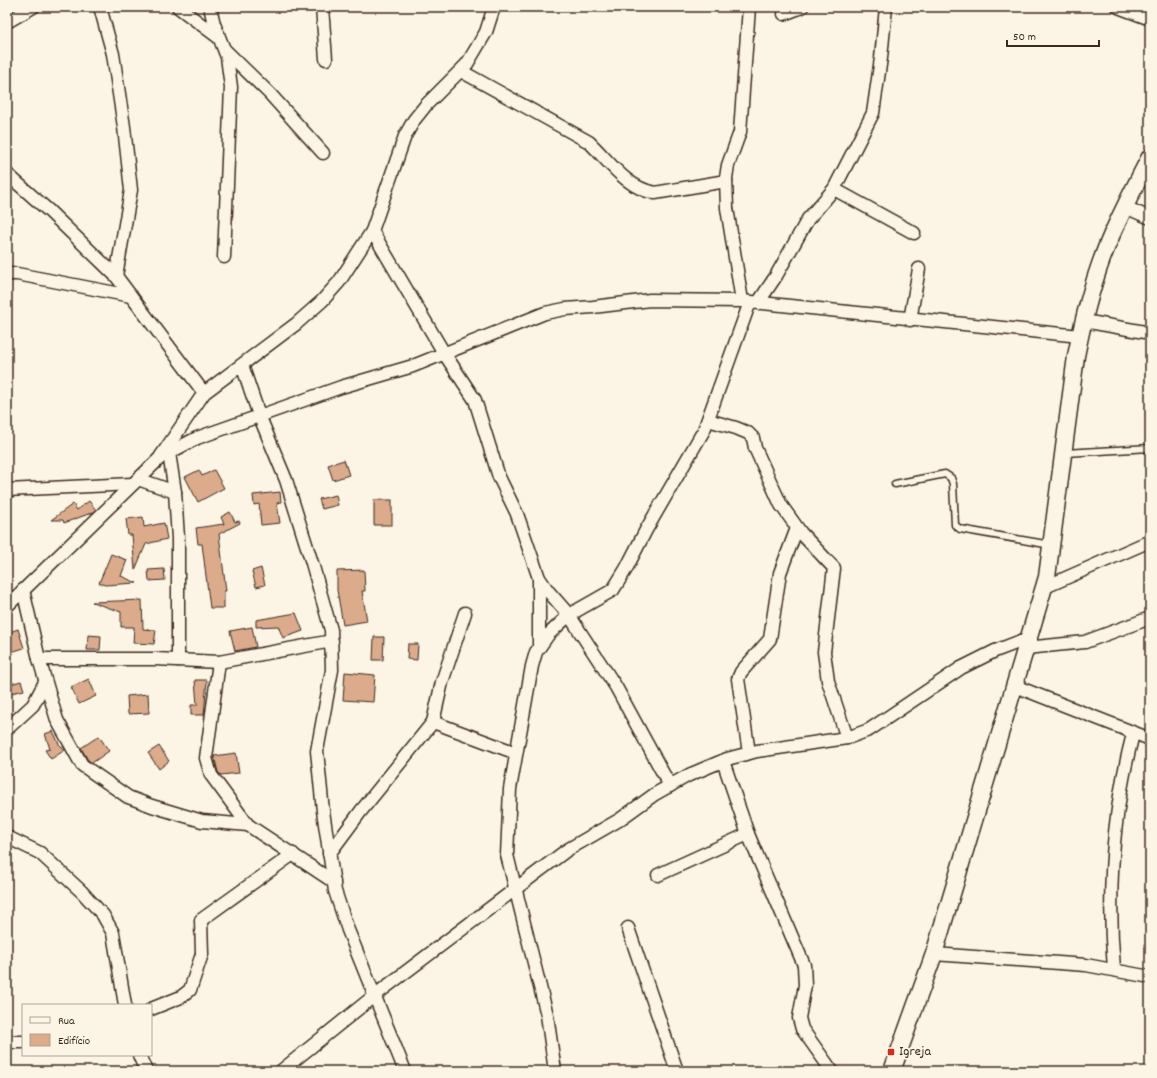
<svg xmlns="http://www.w3.org/2000/svg" width="1157" height="1078" viewBox="0 0 1157 1078" font-family="Dekko,sans-serif">
	<style>
		.building { fill: #dbab8c; stroke: #3b2a1e }
		.lines { fill: none; stroke-linecap: round; stroke-linejoin: round }
		.service-casing { stroke: #3b2a1e; stroke-width: 9 }
		.minor-casing { stroke: #3b2a1e; stroke-width: 15 }
		.tertiary-casing { stroke: #3b2a1e; stroke-width: 19 }
		.service { stroke: #fcf5e5; stroke-width: 6 }
		.minor { stroke: #fcf5e5; stroke-width: 12 }
		.tertiary { stroke: #fcf5e5; stroke-width: 16 }
		.poi-dot { fill: #c8321e; stroke: #fcf5e5; stroke-width: 1.5 }
		.labels { text-anchor: middle; dominant-baseline: central; stroke-width: 3.5; stroke-linejoin: round; paint-order: stroke }
		.poi-label { font-size: 14px; fill: #3b2a1e; stroke: #fcf5e5; text-anchor: start }
	</style>
	<rect width="100%" height="100%" fill="#fcf5e5"/>
	<filter id="ink" filterUnits="userSpaceOnUse"><feTurbulence type="fractalNoise" baseFrequency=".025" numOctaves="2"/><feDisplacementMap in="SourceGraphic" scale="8" xChannelSelector="R" yChannelSelector="G"/><feConvolveMatrix kernelMatrix="1 2 1 2 8 2 1 2 1" color-interpolation-filters="sRGB"/></filter>
	<g filter="url(#ink)">
		<!-- building -->
		<g class="building">
			<polygon points="344,460 349,475 333,480 328,465"/>
			<polygon points="199,470 202,476 214,470 224,488 198,502 185,477"/>
			<polygon points="280,492 281,502 277,503 280,523 261,525 259,504 254,505 253,495"/>
			<polygon points="336,495 338,505 322,509 319,499"/>
			<rect x="374" y="500" width="18" height="25"/>
			<polygon points="89,501 96,510 94,512 64,523 63,520 51,520 73,504 77,510"/>
			<polygon points="230,512 235,522 239,521 240,523 219,534 226,591 224,591 224,608 210,608 202,544 198,544 196,528 224,524 221,517"/>
			<polygon points="143,517 144,527 164,523 167,539 146,544 135,570 132,535 128,535 126,519"/>
			<polygon points="111,554 127,560 121,576 137,583 105,585 99,583"/>
			<polygon points="261,568 265,585 256,587 252,571"/>
			<polygon points="164,569 165,580 149,581 148,570"/>
			<polygon points="364,570 365,591 362,591 367,621 343,625 337,590 337,571"/>
			<polygon points="142,600 143,629 156,630 154,644 133,643 134,627 121,627 121,612 92,602"/>
			<polygon points="296,613 303,631 283,638 278,626 256,627 256,620"/>
			<polygon points="252,627 256,647 235,651 230,631"/>
			<polygon points="18,629 24,648 11,652 7,640 7,633"/>
			<polygon points="88,635 101,636 100,650 87,650"/>
			<polygon points="374,637 384,637 383,660 373,660"/>
			<polygon points="408,644 418,644 417,660 407,659"/>
			<polygon points="345,672 375,675 373,702 343,700"/>
			<polygon points="89,679 96,696 79,704 71,687"/>
			<polygon points="195,680 207,680 204,715 191,715 191,705 197,705"/>
			<polygon points="21,681 24,690 7,694 7,685"/>
			<polygon points="148,694 149,713 128,714 127,696"/>
			<polygon points="53,731 59,744 65,750 51,759 45,750 50,749 45,734"/>
			<polygon points="99,736 109,751 92,763 88,760 81,748"/>
			<polygon points="159,746 169,761 159,769 148,753"/>
			<polygon points="236,753 239,773 221,775 218,772 214,756"/>
		</g>
		<g class="lines">
			<defs>
				<g id="service">
					<polyline points="1065,453 1150,448"/>
					<polyline points="895,484 945,474 951,478 953,484 955,525 960,529 1051,545"/>
				</g>
				<g id="minor">
					<polyline points="100,7 113,54 124,127 131,190 116,276"/>
					<polyline points="178,7 218,37"/>
					<polyline points="210,7 214,24 227,57 231,87 224,257"/>
					<polyline points="322,7 326,59"/>
					<polyline points="1118,7 1150,19"/>
					<polyline points="784,14 802,7"/>
					<polyline points="7,22 33,7"/>
					<polyline points="225,50 270,94 323,153"/>
					<path d="M461,71L589,142C609,161 626,188 655,193L726,181"/>
					<polyline points="7,174 49,211 116,276 204,393"/>
					<polyline points="834,189 914,233"/>
					<polyline points="1125,207 1150,218"/>
					<polyline points="372,231 444,353 475,400 499,477 517,514 539,578 548,591 569,615 616,687 670,786"/>
					<polyline points="7,274 17,274 131,296"/>
					<polyline points="742,301 727,208 726,178 728,165 740,132 749,7"/>
					<polyline points="758,303 776,276 808,219 834,189 873,113 881,58 886,7"/>
					<polyline points="910,320 919,269"/>
					<polyline points="1084,321 1150,333"/>
					<polyline points="242,365 259,415 286,480 312,563 331,630 332,670 317,751 323,811 335,891 348,930 405,1071"/>
					<polyline points="708,420 736,428 748,433 753,438 755,448 781,505 801,533 834,568 824,652 828,681 847,738"/>
					<polyline points="169,453 175,492 178,538 178,660"/>
					<polyline points="161,456 204,393 296,324 322,301 339,282 372,231 405,136 414,120 426,105 467,64 486,32 494,7"/>
					<polyline points="138,479 175,492"/>
					<polyline points="7,490 132,484"/>
					<polyline points="1043,588 1150,541"/>
					<polyline points="23,590 39,659 57,720 82,765 128,797 152,806 202,821 248,825"/>
					<polyline points="7,606 161,457 197,438 341,387 413,366 545,313 565,309 593,307 650,300 742,301 1080,336"/>
					<polyline points="539,647 539,578"/>
					<polyline points="1026,648 1085,642 1150,618"/>
					<polyline points="39,659 155,659 219,662 332,641"/>
					<polyline points="219,662 206,758 211,775 248,825 334,882"/>
					<polyline points="1015,686 1150,739"/>
					<polyline points="433,722 516,753"/>
					<polyline points="7,729 33,705 45,682"/>
					<polyline points="749,753 738,679 741,672 770,639 780,573 797,528"/>
					<polyline points="723,761 748,834 804,965 805,985 799,1018 802,1029 832,1071"/>
					<polyline points="7,837 40,853 82,892 103,915 113,933 125,1005"/>
					<polyline points="329,854 361,811 433,722 442,682 465,613"/>
					<polyline points="658,875 748,834"/>
					<polyline points="628,928 677,1071"/>
					<polyline points="934,954 1086,965 1150,977"/>
					<path d="M1114,969C1107,890 1113,811 1133,734"/>
					<polyline points="151,1009 181,997 190,990 202,954 201,920 293,854"/>
					<polyline points="7,1042 23,1042"/>
					<polyline points="139,1055 146,1071"/>
					<polyline points="281,1071 374,996 539,871 567,850 619,820 655,794 689,775 727,759 757,751 847,738 869,730 961,668 995,651 1029,638"/>
					<polyline points="555,1071 547,1015 507,855 510,789 532,666 536,652 548,635 569,615 613,590 626,569 646,530 704,430 750,302"/>
				</g>
				<path id="tertiary" d="M892,1071L934,954L1047,577L1076,356C1084,315 1095,272 1112,234C1124,208 1137,182 1150,157"/>
			</defs>
			<!-- service casing -->
			<use href="#service" class="service-casing"/>
			<!-- minor casing -->
			<use href="#minor" class="minor-casing"/>
			<!-- tertiary casing -->
			<use href="#tertiary" class="tertiary-casing"/>
			<!-- service -->
			<use href="#service" class="service"/>
			<!-- minor -->
			<use href="#minor" class="minor"/>
			<!-- tertiary -->
			<use href="#tertiary" class="tertiary"/>
		</g>
	</g>
	<!-- markers -->
	<rect class="poi-dot" x="887" y="1048" width="8" height="8" rx="2"/>
	<g class="labels">
		<!-- poi labels -->
		<g class="poi-label">
			<text x="899" y="1052">Igreja</text>
		</g>
	</g>
	<!-- margin -->
	<rect width="1157" height="1078" fill="none" stroke="#fcf5e5" stroke-width="24"/>
	<rect x="12" y="12" width="1133" height="1054" fill="none" stroke="#3b2a1e" stroke-width="1.5" filter="url(#ink)"/>
	<!-- legend -->
	<rect x="22" y="1004" width="130" height="52" fill="#fcf5e5" stroke="#afa495"/>
	<rect x="30" y="1017" width="20" height="6" fill="#fcf5e5" stroke="#afa495"/>
	<text x="58" y="1024" font-size="12" fill="#3b2a1e">Rua</text>
	<rect x="30" y="1034" width="20" height="12" fill="#dbab8c" stroke="#afa495"/>
	<text x="58" y="1044" font-size="12" fill="#3b2a1e">Edifício</text>
	<!-- scale -->
	<path d="M1007 40v6h92v-6" fill="none" stroke="#3b2a1e" stroke-width="2"/>
	<text x="1013" y="40" font-size="12" fill="#3b2a1e" stroke="#fcf5e5" stroke-width="3" paint-order="stroke">50 m</text>
</svg>
